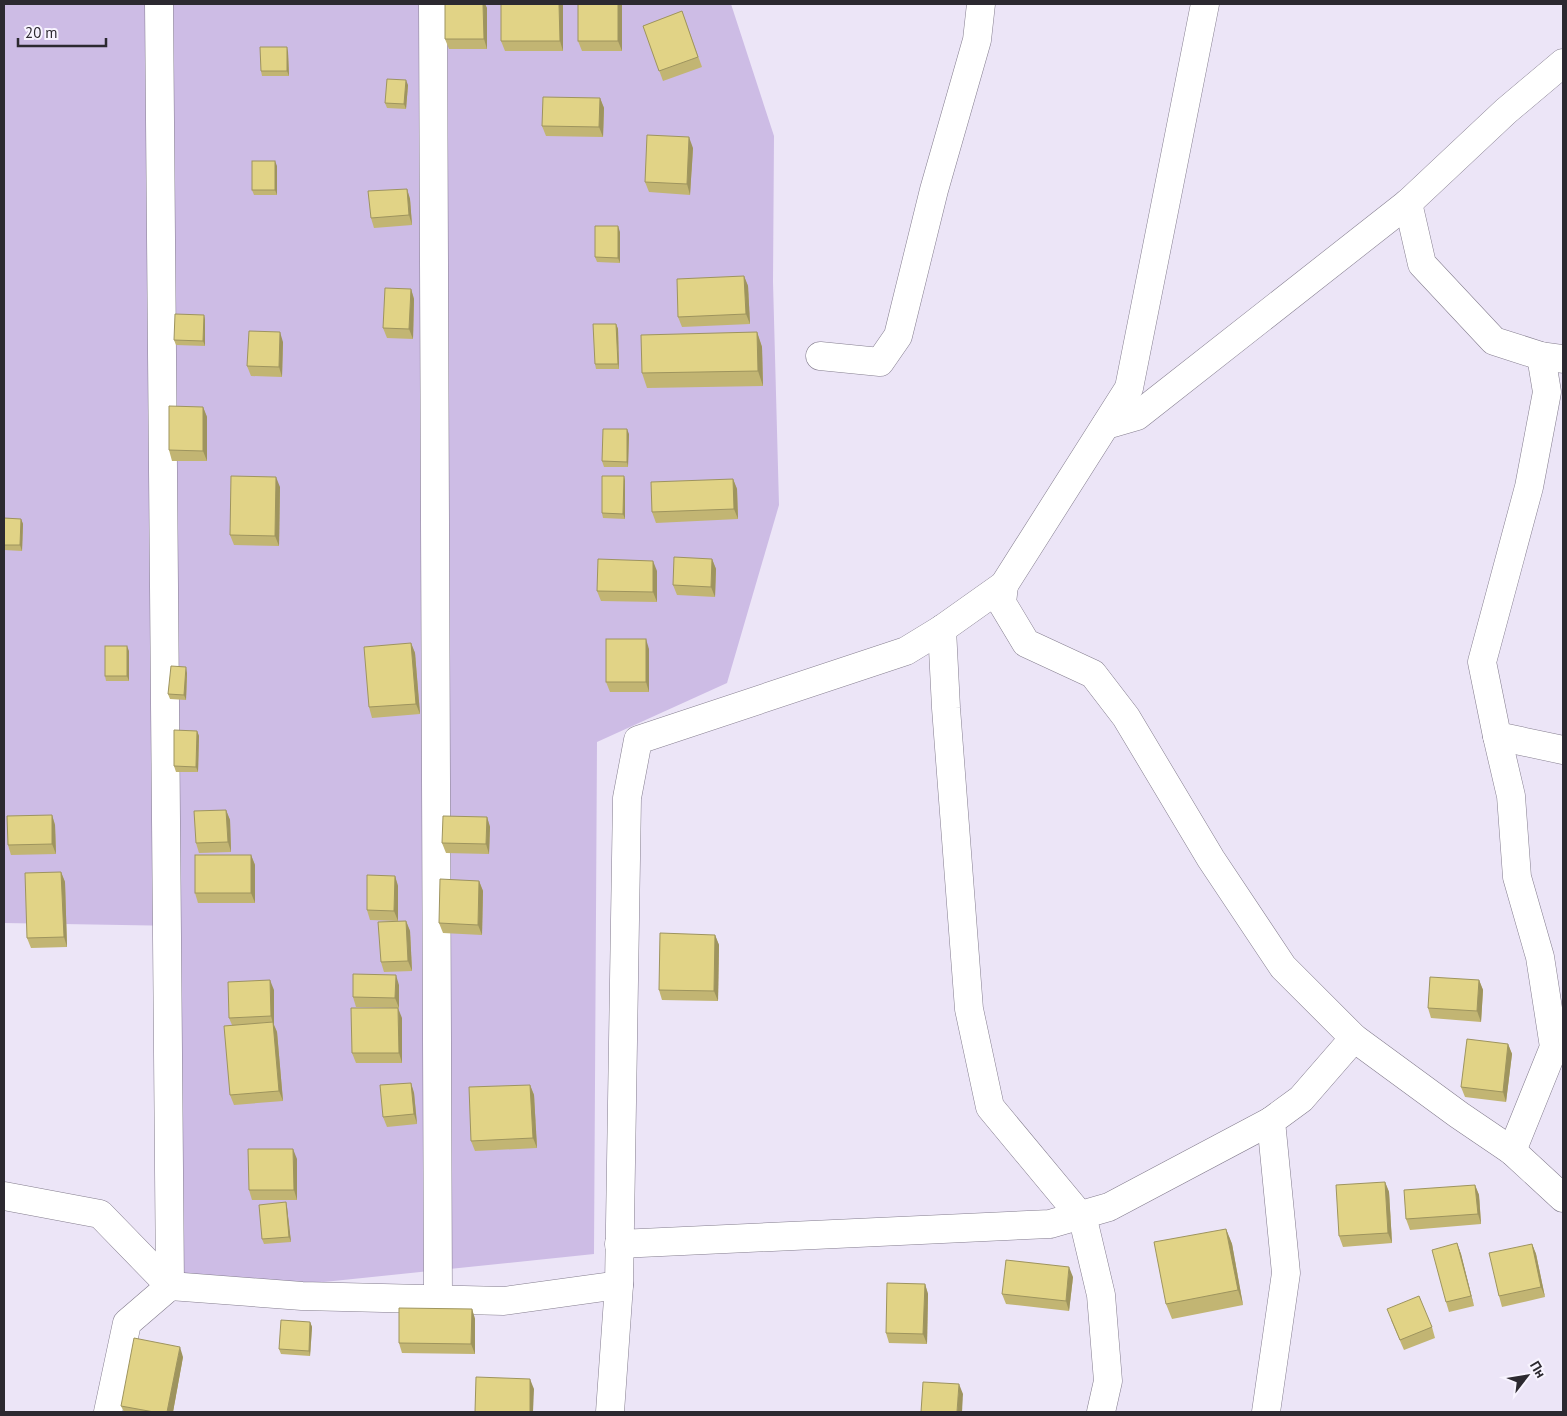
<svg xmlns="http://www.w3.org/2000/svg" width="1567" height="1416" viewBox="0 0 1567 1416" font-family="'PT Sans',sans-serif">
	<style>
		.green { fill: #cdbce5 }
		.lines { fill: none; stroke-linecap: round; stroke-linejoin: round }
		.street-casing { stroke: #847d8e; stroke-width: 29 }
		.street { stroke: #fff; stroke-width: 28 }
		.wall { fill: #c2b573 }
		.shaded-wall { fill: #9e945e }
		.building { fill: #e1d386; stroke: #9e945e }
	</style>
	<rect width="100%" height="100%" fill="#ece5f7"/>
	<!-- green -->
	<polygon class="green" points="4,4 731,4 774,136 773,282 779,505 727,683 597,742 594,1254 169,1298 181,926 4,923"/>
	<g class="lines">
		<defs>
			<g id="street">
				<polyline points="433,4 438,1300"/>
				<polyline points="1408,203 1422,264 1494,341 1541,356 1563,359"/>
				<polyline points="820,356 880,362 898,336 934,190 977,40 981,4"/>
				<polyline points="1541,356 1547,392 1529,487 1482,662 1497,736 1563,750"/>
				<polyline points="1106,425 1137,416 1408,203 1506,111 1563,63"/>
				<polyline points="1004,585 1002,603 1026,643 1093,674 1126,717 1211,859 1283,967 1354,1038 1459,1115 1512,1151 1563,1198"/>
				<polyline points="942,629 946,708 969,1009 990,1107 1083,1219 1101,1295 1108,1381 1101,1412"/>
				<polyline points="1497,736 1511,796 1517,877 1540,957 1554,1047 1512,1151"/>
				<polyline points="4,1196 100,1214 170,1286 302,1296 504,1301 619,1285 627,798 638,740 906,651 942,629 1004,585 1129,388 1205,4"/>
				<polyline points="619,1244 1050,1224 1109,1207 1271,1121"/>
				<polyline points="108,1412 127,1323 170,1286 159,4"/>
				<polyline points="610,1412 619,1285"/>
				<polyline points="1266,1412 1286,1273 1271,1121 1301,1099 1354,1038"/>
			</g>
		</defs>
		<!-- street casing -->
		<use href="#street" class="street-casing"/>
		<!-- street -->
		<use href="#street" class="street"/>
	</g>
	<!-- wall -->
	<g class="wall">
		<polygon points="445,4 485,4 487,8 487,49 449,49 445,39"/>
		<polygon points="501,4 563,4 563,51 505,51 501,41"/>
		<polygon points="578,4 622,4 622,51 582,51 578,41"/>
		<polygon points="682,11 702,67 663,81 643,26"/>
		<polygon points="288,52 289,76 262,76 261,71"/>
		<polygon points="408,85 406,109 387,108 385,103"/>
		<polygon points="600,98 604,108 603,137 546,136 542,126"/>
		<polygon points="693,148 690,195 649,192 645,182"/>
		<polygon points="277,166 277,195 254,195 252,190"/>
		<polygon points="407,189 410,199 412,225 374,228 371,218"/>
		<polygon points="620,232 620,263 597,262 595,257"/>
		<polygon points="744,276 748,286 750,324 682,327 678,317"/>
		<polygon points="411,289 414,299 413,339 387,338 383,328"/>
		<polygon points="204,315 205,320 205,346 176,345 174,340"/>
		<polygon points="616,324 618,329 619,369 596,369 595,364"/>
		<polygon points="757,332 762,347 763,386 647,388 642,373"/>
		<polygon points="283,342 282,377 251,376 247,366"/>
		<polygon points="203,407 207,417 207,461 172,461 169,450"/>
		<polygon points="629,434 628,467 604,467 602,461"/>
		<polygon points="624,476 625,481 625,519 603,518 602,513"/>
		<polygon points="733,479 737,489 738,519 656,523 652,512"/>
		<polygon points="280,487 279,546 234,545 230,535"/>
		<polygon points="4,518 21,519 23,524 22,551 4,550"/>
		<polygon points="712,559 716,569 715,597 677,595 673,585"/>
		<polygon points="657,571 657,602 601,601 597,591"/>
		<polygon points="411,643 415,653 420,714 372,718 369,707"/>
		<polygon points="649,649 649,692 610,692 606,682"/>
		<polygon points="129,651 129,681 106,681 105,676"/>
		<polygon points="187,673 186,700 170,699 168,694"/>
		<polygon points="197,731 199,736 198,772 176,772 174,766"/>
		<polygon points="226,810 230,820 231,852 199,853 196,843"/>
		<polygon points="52,815 55,825 56,854 11,855 8,845"/>
		<polygon points="487,817 490,827 489,854 446,853 442,843"/>
		<polygon points="251,855 255,865 255,903 198,903 195,893"/>
		<polygon points="61,872 65,882 67,947 31,948 27,938"/>
		<polygon points="395,876 398,886 398,921 370,920 367,910"/>
		<polygon points="479,881 483,891 482,935 443,933 439,923"/>
		<polygon points="406,921 410,931 412,971 384,972 381,962"/>
		<polygon points="715,935 719,945 718,1001 662,1000 659,990"/>
		<polygon points="1479,980 1483,990 1481,1022 1431,1018 1428,1008"/>
		<polygon points="399,985 399,1008 356,1007 353,997"/>
		<polygon points="274,990 274,1025 277,1032 283,1101 234,1105 230,1095 232,1025 229,1018"/>
		<polygon points="402,1018 402,1063 356,1063 352,1053"/>
		<polygon points="1508,1044 1512,1054 1506,1102 1465,1097 1461,1087"/>
		<polygon points="411,1083 414,1093 417,1124 387,1127 383,1117"/>
		<polygon points="530,1085 534,1095 537,1148 475,1151 471,1141"/>
		<polygon points="297,1159 297,1200 252,1200 249,1190"/>
		<polygon points="1385,1182 1389,1192 1392,1243 1343,1247 1339,1236"/>
		<polygon points="1475,1185 1479,1195 1481,1224 1410,1230 1406,1219"/>
		<polygon points="286,1202 287,1207 291,1242 264,1244 262,1239"/>
		<polygon points="1226,1229 1232,1244 1243,1305 1172,1319 1166,1304"/>
		<polygon points="1457,1243 1461,1254 1474,1306 1449,1312 1446,1302"/>
		<polygon points="1532,1244 1536,1254 1545,1297 1502,1307 1499,1296"/>
		<polygon points="1073,1277 1069,1311 1006,1304 1002,1294"/>
		<polygon points="925,1284 928,1294 927,1344 889,1343 886,1333"/>
		<polygon points="472,1309 475,1319 475,1354 402,1353 399,1343"/>
		<polygon points="1391,1320 1432,1327 1435,1338 1404,1350"/>
		<polygon points="310,1322 312,1327 310,1356 281,1354 279,1349"/>
		<polygon points="183,1357 173,1412 124,1412 121,1406"/>
	</g>
	<!-- shaded-wall -->
	<g class="shaded-wall">
		<polygon points="483,4 485,4 487,8 487,49 484,39"/>
		<polygon points="559,4 563,4 563,51 560,41"/>
		<polygon points="618,4 622,4 622,51 618,41"/>
		<polygon points="287,47 288,52 289,76 287,71"/>
		<polygon points="406,80 408,85 406,109 404,104"/>
		<polygon points="600,98 604,108 603,137 599,127"/>
		<polygon points="689,137 693,148 690,195 687,184"/>
		<polygon points="275,161 277,166 277,195 275,190"/>
		<polygon points="407,189 410,199 412,225 409,215"/>
		<polygon points="618,226 620,232 620,263 618,258"/>
		<polygon points="744,276 748,286 750,324 746,314"/>
		<polygon points="411,289 414,299 413,339 409,329"/>
		<polygon points="204,315 205,320 205,346 203,341"/>
		<polygon points="616,324 618,329 619,369 618,364"/>
		<polygon points="280,332 283,342 282,377 279,367"/>
		<polygon points="757,332 762,347 763,386 758,371"/>
		<polygon points="203,407 207,417 207,461 203,451"/>
		<polygon points="627,429 629,434 628,467 627,462"/>
		<polygon points="624,476 625,481 625,519 623,514"/>
		<polygon points="276,477 280,487 279,546 275,536"/>
		<polygon points="733,479 737,489 738,519 734,509"/>
		<polygon points="21,519 23,524 22,551 20,545"/>
		<polygon points="712,559 716,569 715,597 711,587"/>
		<polygon points="653,561 657,571 657,602 653,592"/>
		<polygon points="646,639 649,649 649,692 646,682"/>
		<polygon points="411,643 415,653 420,714 416,704"/>
		<polygon points="127,646 129,651 129,681 127,676"/>
		<polygon points="186,667 187,673 186,700 184,695"/>
		<polygon points="197,731 199,736 198,772 196,767"/>
		<polygon points="226,810 230,820 231,852 228,842"/>
		<polygon points="52,815 55,825 56,854 52,844"/>
		<polygon points="487,817 490,827 489,854 486,844"/>
		<polygon points="251,855 255,865 255,903 251,893"/>
		<polygon points="61,872 65,882 67,947 64,937"/>
		<polygon points="395,876 398,886 398,921 394,911"/>
		<polygon points="479,881 483,891 482,935 478,925"/>
		<polygon points="406,921 410,931 412,971 408,961"/>
		<polygon points="715,935 719,945 718,1001 714,991"/>
		<polygon points="396,975 399,985 399,1008 395,998"/>
		<polygon points="270,980 274,990 274,1025 277,1032 283,1101 279,1091 273,1024 271,1016"/>
		<polygon points="1479,980 1483,990 1481,1022 1477,1011"/>
		<polygon points="398,1008 402,1018 402,1063 399,1053"/>
		<polygon points="1508,1044 1512,1054 1506,1102 1503,1092"/>
		<polygon points="411,1083 414,1093 417,1124 414,1114"/>
		<polygon points="530,1085 534,1095 537,1148 533,1138"/>
		<polygon points="293,1149 297,1159 297,1200 294,1190"/>
		<polygon points="1385,1182 1389,1192 1392,1243 1388,1233"/>
		<polygon points="1475,1185 1479,1195 1481,1224 1478,1214"/>
		<polygon points="286,1202 287,1207 291,1242 289,1237"/>
		<polygon points="1226,1229 1232,1244 1243,1305 1238,1290"/>
		<polygon points="1457,1243 1461,1254 1474,1306 1471,1296"/>
		<polygon points="1532,1244 1536,1254 1545,1297 1541,1287"/>
		<polygon points="1069,1267 1073,1277 1069,1311 1066,1301"/>
		<polygon points="925,1284 928,1294 927,1344 923,1334"/>
		<polygon points="472,1309 475,1319 475,1354 471,1344"/>
		<polygon points="310,1322 312,1327 310,1356 309,1351"/>
		<polygon points="180,1347 183,1357 173,1412 167,1412"/>
		<polygon points="530,1379 534,1389 533,1412 530,1412"/>
		<polygon points="959,1384 963,1394 962,1412 957,1412"/>
	</g>
	<!-- building -->
	<g class="building">
		<polygon points="445,4 483,4 484,39 445,39"/>
		<polygon points="501,4 559,4 560,41 501,41"/>
		<rect x="578" y="4" width="40" height="37"/>
		<polygon points="682,11 698,57 659,71 643,26"/>
		<polygon points="260,47 287,47 287,71 261,71"/>
		<polygon points="387,79 406,80 404,104 385,103"/>
		<polygon points="543,97 600,98 599,127 542,126"/>
		<polygon points="647,135 689,137 687,184 645,182"/>
		<rect x="252" y="161" width="23" height="29"/>
		<polygon points="407,189 409,215 371,218 368,191"/>
		<polygon points="595,226 618,226 618,258 595,257"/>
		<polygon points="744,276 746,314 678,317 677,279"/>
		<polygon points="385,288 411,289 409,329 383,328"/>
		<polygon points="175,314 204,315 203,341 174,340"/>
		<polygon points="593,324 616,324 618,364 595,364"/>
		<polygon points="249,331 280,332 279,367 247,366"/>
		<polygon points="757,332 758,371 642,373 641,335"/>
		<polygon points="169,406 203,407 203,451 169,450"/>
		<polygon points="603,429 627,429 627,462 602,461"/>
		<polygon points="231,476 276,477 275,536 230,535"/>
		<polygon points="602,476 624,476 623,514 602,513"/>
		<polygon points="733,479 734,509 652,512 651,482"/>
		<polygon points="4,518 21,519 20,545 4,545"/>
		<polygon points="674,557 712,559 711,587 673,585"/>
		<polygon points="598,559 653,561 653,592 597,591"/>
		<rect x="606" y="639" width="40" height="43"/>
		<polygon points="411,643 416,704 369,707 364,647"/>
		<rect x="105" y="646" width="22" height="30"/>
		<polygon points="171,666 186,667 184,695 168,694"/>
		<polygon points="174,730 197,731 196,767 174,766"/>
		<polygon points="226,810 228,842 196,843 194,811"/>
		<polygon points="52,815 52,844 8,845 7,816"/>
		<polygon points="443,816 487,817 486,844 442,843"/>
		<rect x="195" y="855" width="56" height="38"/>
		<polygon points="61,872 64,937 27,938 25,873"/>
		<polygon points="367,875 395,876 394,911 367,910"/>
		<polygon points="440,879 479,881 478,925 439,923"/>
		<polygon points="406,921 408,961 381,962 378,922"/>
		<polygon points="660,933 715,935 714,991 659,990"/>
		<polygon points="353,974 396,975 395,998 353,997"/>
		<polygon points="1430,977 1479,980 1477,1011 1428,1008"/>
		<polygon points="270,980 271,1016 229,1018 228,982"/>
		<polygon points="351,1008 398,1008 399,1053 352,1053"/>
		<polygon points="273,1022 279,1091 230,1095 224,1026"/>
		<polygon points="1467,1039 1508,1044 1503,1092 1461,1087"/>
		<polygon points="411,1083 414,1114 383,1117 380,1085"/>
		<polygon points="530,1085 533,1138 471,1141 469,1087"/>
		<polygon points="248,1149 293,1149 294,1190 249,1190"/>
		<polygon points="1385,1182 1388,1233 1339,1236 1336,1185"/>
		<polygon points="1475,1185 1478,1214 1406,1219 1404,1190"/>
		<polygon points="286,1202 289,1237 262,1239 259,1205"/>
		<polygon points="1226,1229 1238,1290 1166,1304 1154,1242"/>
		<polygon points="1457,1243 1471,1296 1446,1302 1432,1250"/>
		<polygon points="1532,1244 1541,1287 1499,1296 1489,1253"/>
		<polygon points="1006,1260 1069,1267 1066,1301 1002,1294"/>
		<polygon points="887,1283 925,1284 923,1334 886,1333"/>
		<polygon points="1419,1296 1432,1327 1400,1340 1387,1309"/>
		<polygon points="399,1308 472,1309 471,1344 399,1343"/>
		<polygon points="281,1320 310,1322 309,1351 279,1349"/>
		<polygon points="134,1338 180,1347 167,1412 154,1412 121,1406"/>
		<polygon points="476,1377 530,1379 530,1412 475,1412"/>
		<polygon points="923,1382 959,1384 957,1412 921,1412"/>
	</g>
	<!-- border -->
	<rect width="1567" height="1416" fill="none" stroke="#2c2930" stroke-width="10"/>
	<!-- north arrow -->
	<g transform="translate(1527 1376) rotate(59)" stroke="#f8f4ff" stroke-width="4" paint-order="stroke">
	<path d="M0-4L9 19L0 12L-9 19Z" fill="#2c2930"/>
	<text y="-8" font-size="14" font-weight="bold" text-anchor="middle" fill="#2c2930">Пн</text>
	</g>
	<!-- scale -->
	<path d="M18 38v8h88v-8" fill="none" stroke="#2c2930" stroke-width="2.5"/>
	<text x="25" y="38" font-size="15" fill="#2c2930" stroke="#f8f4ff" stroke-width="4" paint-order="stroke">20 m</text>
</svg>
